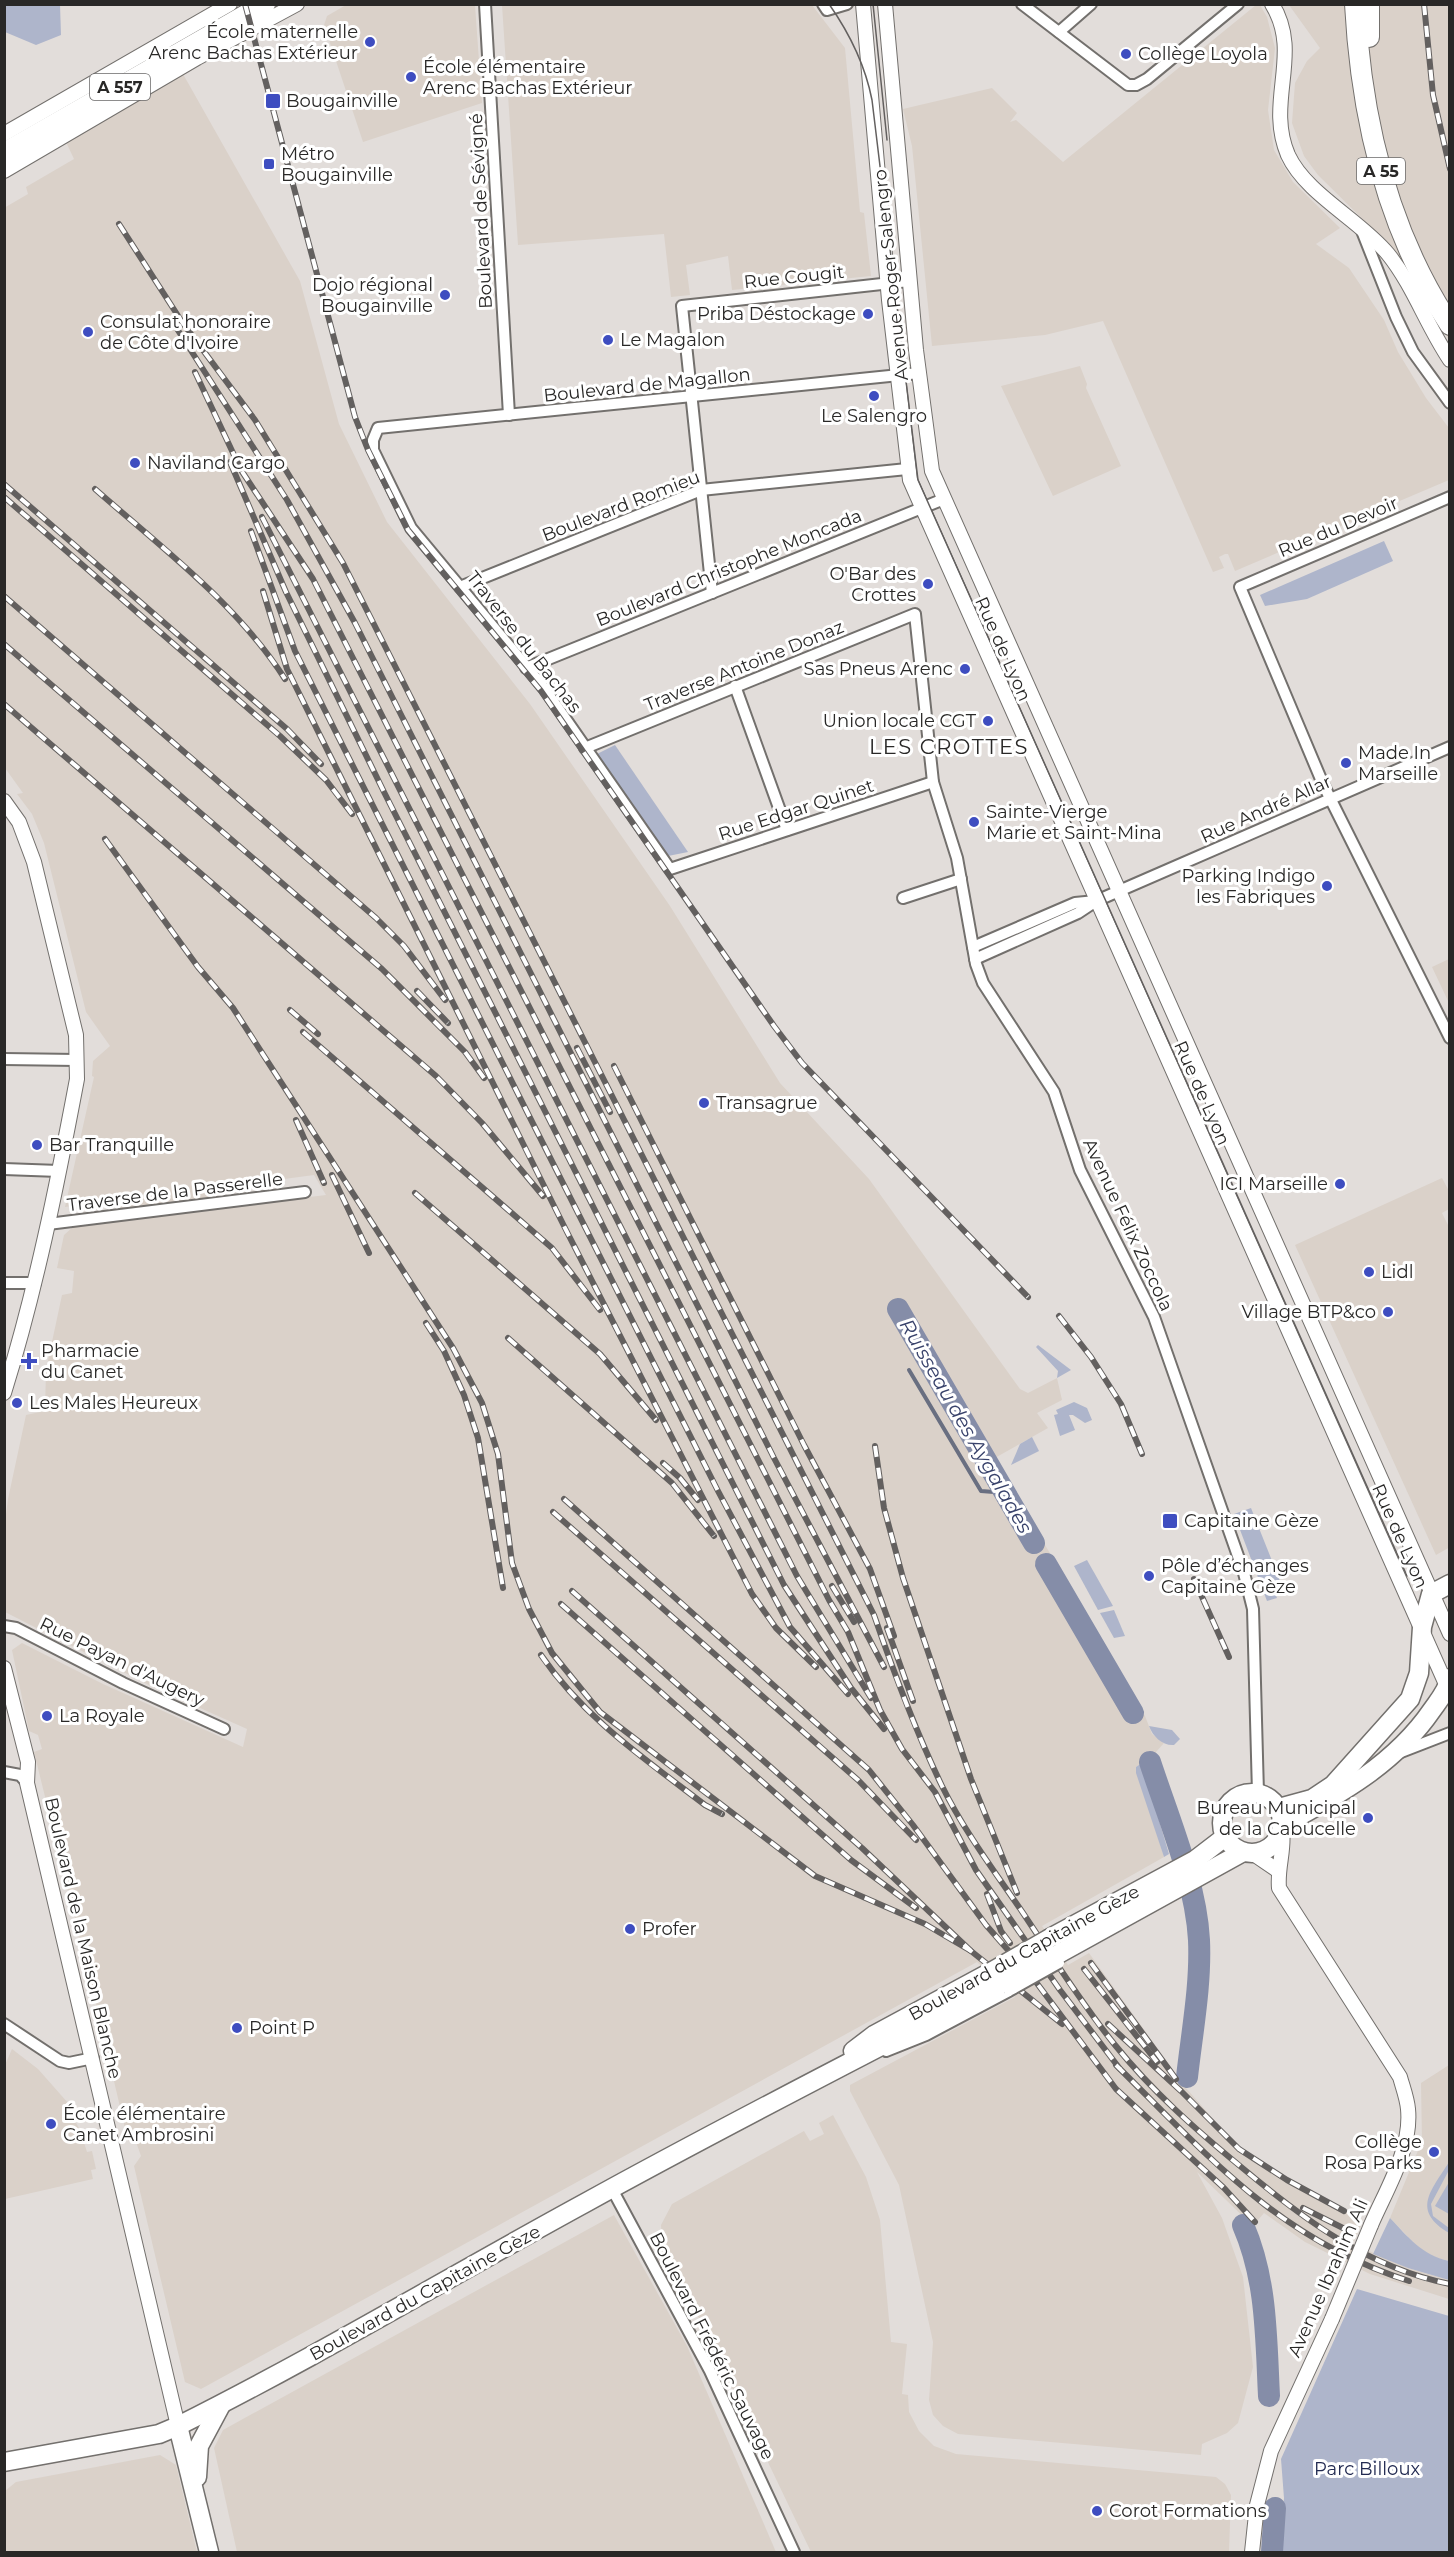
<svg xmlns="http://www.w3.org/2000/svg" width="1454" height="2557" viewBox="0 0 1454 2557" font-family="Montserrat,sans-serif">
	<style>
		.built { fill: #dad1c9 }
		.green { fill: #aeb5cb }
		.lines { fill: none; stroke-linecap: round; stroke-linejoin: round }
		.stream { stroke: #696f81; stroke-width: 4 }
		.river { stroke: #858da8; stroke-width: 22 }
		.minor-casing { stroke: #73706d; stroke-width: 14 }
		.tertiary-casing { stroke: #73706d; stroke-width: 16 }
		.primary-casing { stroke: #73706d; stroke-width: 21 }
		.motorway-casing { stroke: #73706d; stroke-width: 22 }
		.minor { stroke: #fff; stroke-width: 10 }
		.tertiary { stroke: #fff; stroke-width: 14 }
		.primary { stroke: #fff; stroke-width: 18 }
		.motorway { stroke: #fff; stroke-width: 20 }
		.tram { stroke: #63605f; stroke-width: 1.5 }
		.rail-casing { stroke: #63605f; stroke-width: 6 }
		.rail { stroke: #fff; stroke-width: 4; stroke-dasharray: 11; stroke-linecap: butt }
		.minor-bridge-casing { stroke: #73706d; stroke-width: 14; stroke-linecap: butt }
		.tertiary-bridge-casing { stroke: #73706d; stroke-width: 16; stroke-linecap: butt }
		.primary-bridge-casing { stroke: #73706d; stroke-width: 21; stroke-linecap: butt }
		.minor-bridge { stroke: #fff; stroke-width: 10 }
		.tertiary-bridge { stroke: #fff; stroke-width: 14 }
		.primary-bridge { stroke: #fff; stroke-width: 18 }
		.poi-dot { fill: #3e4dc0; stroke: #fff; stroke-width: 2 }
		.labels { text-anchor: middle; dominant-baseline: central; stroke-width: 6; stroke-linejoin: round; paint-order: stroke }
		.shield { fill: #fff; stroke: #696868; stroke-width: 1.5 }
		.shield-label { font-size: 16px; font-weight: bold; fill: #292827 }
		.poi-label { font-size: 18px; fill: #292827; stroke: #fff; text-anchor: start }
		.street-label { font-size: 18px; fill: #292827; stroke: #fff }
		.park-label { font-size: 18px; fill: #222a51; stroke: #fff }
		.water-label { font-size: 20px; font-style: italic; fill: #38426b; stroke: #fff }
		.quarter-label { font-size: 21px; letter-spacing: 1.5px; fill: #292827; stroke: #fff }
	</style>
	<rect width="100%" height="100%" fill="#e2ddda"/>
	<!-- built -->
	<g class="built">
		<polygon points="346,5 475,5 482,103 363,142 324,25 327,16"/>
		<polygon points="502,5 812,5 845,48 860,212 864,213 871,276 732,290 728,256 686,265 690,295 671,297 664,234 518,245"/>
		<polygon points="1256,5 1260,5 1267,17 1275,48 1268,110 1274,150 1293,182 1340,228 1316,244 1349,268 1384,320 1398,352 1426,398 1449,428 1449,480 1235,571 1228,554 1225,554 1219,557 1224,568 1213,572 1103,321 1045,335 932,346 912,146 903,109 992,88 1017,113 1010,122 1016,120 1063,162"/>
		<polygon points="1289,5 1449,5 1449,340 1394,250 1318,175 1304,156 1292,123 1295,83 1307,61 1320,48"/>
		<polygon points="183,74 300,281 339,424 387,522 530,704 670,906 780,1083 869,1179 1020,1389 1028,1393 1057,1378 1062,1400 1037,1413 1048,1428 993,1459 1100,1636 1145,1716 1152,1734 1164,1743 1156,1752 1158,1759 1142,1763 1136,1767 1164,1857 1042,1926 1068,1965 1089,1953 1186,2088 1229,2137 1245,2151 1298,2185 1363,2220 1353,2244 1408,2268 1449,2280 1449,2299 1370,2274 1305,2242 1264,2213 1253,2226 1197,2172 1222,2218 1243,2277 1253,2367 1238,2423 1227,2433 1202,2444 1201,2455 958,2434 943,2426 933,2415 929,2400 933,2342 899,2185 850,2091 850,2085 1015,1997 977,1962 201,2389 185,2382 134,2166 141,2156 136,2142 128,2141 92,1987 91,1960 85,1959 34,1752 42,1749 38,1735 29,1731 12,1650 22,1643 103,1684 243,1747 247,1729 149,1685 5,1612 5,1522 8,1499 26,1415 45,1411 46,1370 62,1295 72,1293 74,1271 57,1268 64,1235 74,1226 326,1195 314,1175 223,1187 224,1198 120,1211 118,1200 65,1207 94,1077 92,1076 93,1061 110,1046 86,1012 44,843 32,814 17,794 23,793 5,768 4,208 28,194 26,187 74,159 66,142"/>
		<polygon points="1080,366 1087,384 1086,388 1121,466 1053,496 1001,386"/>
		<polygon points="1449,959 1449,1003 1432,967"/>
		<polygon points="1442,1178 1450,1193 1449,1209 1442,1213 1450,1229 1450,1547 1436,1555 1295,1245"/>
		<polygon points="12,2049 38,2069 68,2103 66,2105 80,2130 87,2152 92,2151 96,2169 91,2170 93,2179 5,2199 5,2065"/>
		<polygon points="1449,2065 1449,2261 1433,2257 1418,2247 1390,2218 1422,2141 1421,2083"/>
		<polygon points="833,2115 866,2177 880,2220 891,2342 907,2344 902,2394 908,2395 909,2412 919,2431 934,2446 956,2454 1216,2477 1225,2484 1231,2495 1229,2552 811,2552 662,2241 661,2225 672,2204 804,2131 810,2141 824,2134 819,2123"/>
		<polygon points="614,2215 687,2346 776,2552 237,2552 214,2448 223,2430"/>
		<polygon points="160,2455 176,2465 197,2552 5,2552 5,2491 16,2482"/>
	</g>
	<!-- green -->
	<g class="green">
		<polygon points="4,5 60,5 61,35 36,45 5,32"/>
		<polygon points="1384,541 1393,561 1307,599 1265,606 1260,595"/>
		<polygon points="615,745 688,852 668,856 597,754"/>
		<polygon points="1038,1345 1071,1370 1057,1378 1058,1371 1036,1347"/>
		<polygon points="1074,1402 1087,1408 1092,1420 1085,1423 1073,1415 1069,1415 1075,1430 1060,1436 1054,1415 1058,1414 1056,1410"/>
		<polygon points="1032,1437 1039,1451 1011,1465 1020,1444"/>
		<polygon points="1251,1508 1282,1586 1278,1588 1273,1578 1269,1579 1277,1598 1267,1601 1234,1514"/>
		<polygon points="1087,1560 1113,1606 1098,1610 1074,1566"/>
		<polygon points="1114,1610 1125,1636 1114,1638 1100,1613"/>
		<path d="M1149,1726L1172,1730L1180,1739L1174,1745C1163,1746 1153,1737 1149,1726Z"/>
		<polygon points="1142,1763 1169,1854 1164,1857 1136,1773 1136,1767"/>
		<path d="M1449,2162V2170L1431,2204L1433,2216L1449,2228V2233C1411,2210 1431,2191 1449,2162Z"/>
		<polygon points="1449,2182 1450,2214 1449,2214 1435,2206"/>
		<path d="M1390,2218C1408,2237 1422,2255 1449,2261V2280L1408,2268L1373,2254Z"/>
		<polygon points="1357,2289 1449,2316 1449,2552 1280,2552 1284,2498 1281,2459"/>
	</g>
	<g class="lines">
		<!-- stream -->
		<polyline class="stream" points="909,1370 981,1491 994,1492 1012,1506"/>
		<!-- river -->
		<g class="river">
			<polyline points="898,1309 1034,1543"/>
			<polyline points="1046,1564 1133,1713"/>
			<path d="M1150,1762C1168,1817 1196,1882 1199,1940C1201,1985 1192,2032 1187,2077"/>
			<path d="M1243,2225C1267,2280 1266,2337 1269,2396"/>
			<polyline points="1272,2552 1275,2508"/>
		</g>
		<defs>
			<g id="minor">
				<polyline points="485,4 509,415"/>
				<polyline points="823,4 827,10 847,4"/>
				<polyline points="1022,4 1128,85 1136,85 1147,79 1238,4"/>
				<polyline points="1059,32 1091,4"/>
				<polyline points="1362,231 1396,317 1413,352 1450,403"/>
				<polyline points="919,373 378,428 373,440 373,450 411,528 544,688 670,869 933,782"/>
				<polyline points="1450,497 1240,587 1323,784 1450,1038"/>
				<polyline points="460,587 701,490 907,469"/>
				<polyline points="712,593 682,306 909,281"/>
				<polyline points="526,668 944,499"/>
				<polyline points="735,686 787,830"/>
				<polyline points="585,748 915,614 933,782 957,858 976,964 983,983 1054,1092 1080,1170 1154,1317 1244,1573 1253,1609 1258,1793"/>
				<polyline points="903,898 961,879"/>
				<polyline points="973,947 1075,903 1096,901"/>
				<polyline points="975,959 1078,913 1096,901 1450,747"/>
				<polyline points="4,1059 77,1060"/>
				<polyline points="4,1169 59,1171"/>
				<polyline points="48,1224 305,1192"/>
				<polyline points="4,1283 35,1283"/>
				<polyline points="4,1626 16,1628 123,1683 224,1729"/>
				<polyline points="1401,1752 1450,1733"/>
				<polyline points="4,1772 20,1775 27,1783"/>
				<polyline points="4,2024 60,2061 69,2063 93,2058"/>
				<polyline points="886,2051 926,2035 1009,1991"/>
				<polyline points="612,2189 710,2371 794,2552"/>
			</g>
			<g id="tertiary">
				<polyline points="863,4 889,300 910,480 1449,1691"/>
				<polyline points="885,4 916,350 932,471 1450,1634"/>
				<path d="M1272,4C1303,54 1265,101 1288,155C1306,194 1360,220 1388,254C1413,285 1427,326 1450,360"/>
				<polyline points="4,134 230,4"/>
				<polyline points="4,171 197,58 297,4"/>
				<path d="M4,801L19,822L34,862L76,1035L77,1079C57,1185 36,1290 4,1393"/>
				<polyline points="4,1668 28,1762 27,1783 178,2426"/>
				<path d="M1282,1829C1285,1850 1277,1867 1279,1888L1400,2077C1403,2088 1407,2098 1408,2109C1412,2149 1386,2190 1371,2225"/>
				<polyline points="1252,1853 1277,1870"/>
				<polyline points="1252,2552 1257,2505 1271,2451 1332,2319"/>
			</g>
			<g id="primary">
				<circle cx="1252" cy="1823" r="30"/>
				<polyline points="1279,1808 1312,1799 1333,1785 1410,1699 1419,1673 1422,1627 1431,1594 1450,1584"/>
				<path d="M1283,1825C1339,1795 1395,1764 1432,1710C1439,1700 1447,1691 1450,1678"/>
				<polyline points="1050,1938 1195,1860 1225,1837"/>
				<polyline points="1060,1953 1243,1852"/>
				<polyline points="853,2051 874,2035 989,1973"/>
				<polyline points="178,2426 209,2552"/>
				<path d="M4,2462L159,2434L178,2426C316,2357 449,2277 585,2203C722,2127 861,2057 1000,1984"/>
				<polyline points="197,2477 199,2446 221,2405"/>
			</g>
			<g id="motorway">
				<path d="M1355,4C1361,117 1387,230 1450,325"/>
				<polyline points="1369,4 1369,37"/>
				<polyline points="4,153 265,4"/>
			</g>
		</defs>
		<!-- minor casing -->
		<use href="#minor" class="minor-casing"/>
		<!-- tertiary casing -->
		<use href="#tertiary" class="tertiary-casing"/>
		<!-- primary casing -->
		<use href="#primary" class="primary-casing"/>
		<!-- motorway casing -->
		<use href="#motorway" class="motorway-casing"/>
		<!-- minor -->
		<use href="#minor" class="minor"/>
		<!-- tertiary -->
		<use href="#tertiary" class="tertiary"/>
		<!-- primary -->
		<use href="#primary" class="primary"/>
		<!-- motorway -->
		<use href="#motorway" class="motorway"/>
		<!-- tram -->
		<g class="tram">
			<path d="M829,4C850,34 865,64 872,100L918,480L1407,1576"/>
			<polyline points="873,4 887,140"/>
		</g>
		<defs>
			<g id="rail">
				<polyline points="245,4 355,417 368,450 408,530 541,691 774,1026 802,1063 1028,1297"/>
				<polyline points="1424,4 1433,95 1450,169"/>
				<path d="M119,224L182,322L255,420L343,563L874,1615C894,1673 915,1730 942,1786C964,1831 995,1872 1023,1913C1053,1958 1082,2004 1115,2045C1152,2091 1195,2129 1240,2166C1302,2218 1368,2268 1450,2284"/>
				<polyline points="172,321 287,500 355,623 774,1458 884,1667"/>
				<polyline points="195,372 241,470 313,579 829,1600 848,1632 880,1710 902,1749 935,1792 976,1870 1060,1990 1120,2069"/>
				<polyline points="230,462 286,592 385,794 784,1585 851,1688 884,1729"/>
				<polyline points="4,484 287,729 321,764"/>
				<path d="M95,489C162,548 236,603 285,679"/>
				<polyline points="4,497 280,736 326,780 352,814"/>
				<polyline points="262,517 797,1576 871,1698"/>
				<polyline points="251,531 295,651 718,1491 790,1627 848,1694"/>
				<polyline points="263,591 287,669 566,1230 752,1594 776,1628 816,1667"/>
				<polyline points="4,596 376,918 404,946 445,1000"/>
				<polyline points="4,644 382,969 465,1052 484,1078"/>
				<polyline points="4,704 436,1076 482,1123 543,1196"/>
				<polyline points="105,839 198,967 233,1008 453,1348 482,1403 498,1454 512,1563 529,1609 552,1653 600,1712 815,1876 925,1924 971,1951"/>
				<polyline points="417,991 448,1023"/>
				<polyline points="290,1010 318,1034"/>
				<polyline points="303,1032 552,1248 600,1310"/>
				<polyline points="577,1048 610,1112"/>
				<polyline points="614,1066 804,1445 870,1569 894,1636"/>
				<polyline points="296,1120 324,1183"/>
				<polyline points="332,1175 369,1253"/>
				<polyline points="415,1193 600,1354 656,1420"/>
				<polyline points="1059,1316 1091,1357 1121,1404 1142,1454"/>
				<polyline points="426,1323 444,1351 464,1395 478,1438 503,1588"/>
				<polyline points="508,1338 672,1483 714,1536"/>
				<polyline points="875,1446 884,1508 903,1578 971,1779 1017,1893"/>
				<polyline points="663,1463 680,1478 698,1500"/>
				<polyline points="564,1499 869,1770 913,1825 986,1925 1036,1982 1116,2089 1224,2188 1255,2222"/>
				<polyline points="553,1512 858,1780 916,1840"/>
				<polyline points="1194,1579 1229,1657"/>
				<polyline points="832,1586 854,1622"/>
				<polyline points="572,1591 862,1848 971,1951 1062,2024"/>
				<polyline points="561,1604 851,1860 916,1908"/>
				<polyline points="887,1628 913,1701"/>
				<path d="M541,1655C584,1718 645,1759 705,1805L722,1814"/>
				<polyline points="987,1894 1001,1931 1010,1943"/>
				<polyline points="1091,1963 1176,2079"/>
				<polyline points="1084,1969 1157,2062"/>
				<polyline points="1108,2024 1181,2091 1239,2149 1287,2180 1344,2211"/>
				<path d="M1116,2065C1208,2156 1280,2240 1409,2281"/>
				<polyline points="1303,2208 1345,2229"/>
			</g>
		</defs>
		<!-- rail casing -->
		<use href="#rail" class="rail-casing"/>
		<!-- rail -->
		<use href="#rail" class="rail"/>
		<defs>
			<polyline id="minor-bridge" points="1009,1991 1059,1963"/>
			<polyline id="tertiary-bridge" points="1332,2319 1371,2225"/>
			<g id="primary-bridge">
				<polyline points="989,1973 1050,1938"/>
				<polyline points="1000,1984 1060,1953"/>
			</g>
		</defs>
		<!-- minor-bridge casing -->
		<use href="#minor-bridge" class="minor-bridge-casing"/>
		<!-- tertiary-bridge casing -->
		<use href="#tertiary-bridge" class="tertiary-bridge-casing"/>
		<!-- primary-bridge casing -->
		<use href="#primary-bridge" class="primary-bridge-casing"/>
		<!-- minor-bridge -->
		<use href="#minor-bridge" class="minor-bridge"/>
		<!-- tertiary-bridge -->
		<use href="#tertiary-bridge" class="tertiary-bridge"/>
		<!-- primary-bridge -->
		<use href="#primary-bridge" class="primary-bridge"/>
	</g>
	<!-- markers -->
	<g class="poi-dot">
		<circle cx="370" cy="42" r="6"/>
		<circle cx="1126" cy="54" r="6"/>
		<circle cx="411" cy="77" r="6"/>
		<rect x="265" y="93" width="16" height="16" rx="3"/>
		<rect x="263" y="158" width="12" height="12" rx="3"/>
		<circle cx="445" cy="295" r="6"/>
		<circle cx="868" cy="314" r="6"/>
		<circle cx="88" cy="332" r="6"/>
		<circle cx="608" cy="340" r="6"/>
		<circle cx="874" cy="396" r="6"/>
		<circle cx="135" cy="463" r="6"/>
		<circle cx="928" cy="584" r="6"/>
		<circle cx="965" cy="669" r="6"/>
		<circle cx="988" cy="721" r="6"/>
		<circle cx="1346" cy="763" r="6"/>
		<circle cx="974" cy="822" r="6"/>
		<circle cx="1327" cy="886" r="6"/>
		<circle cx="704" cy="1103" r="6"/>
		<circle cx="37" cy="1145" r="6"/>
		<circle cx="1340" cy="1184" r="6"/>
		<circle cx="1369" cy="1272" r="6"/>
		<circle cx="1388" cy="1312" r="6"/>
		<path d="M26 1352h6v6h6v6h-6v6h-6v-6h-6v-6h6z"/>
		<circle cx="17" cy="1403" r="6"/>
		<rect x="1162" y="1513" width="16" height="16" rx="3"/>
		<circle cx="1149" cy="1576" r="6"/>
		<circle cx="47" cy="1716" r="6"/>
		<circle cx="1368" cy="1818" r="6"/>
		<circle cx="630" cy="1929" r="6"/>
		<circle cx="237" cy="2028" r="6"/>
		<circle cx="51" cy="2124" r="6"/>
		<circle cx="1434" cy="2152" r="6"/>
		<circle cx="1097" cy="2511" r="6"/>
	</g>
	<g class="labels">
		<!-- shield labels -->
		<g class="shield">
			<rect x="90" y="74" width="60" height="26" rx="4.5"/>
			<rect x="1357" y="158" width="48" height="26" rx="4.5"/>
		</g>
		<g class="shield-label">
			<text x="120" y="87">A 557</text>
			<text x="1381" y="171">A 55</text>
		</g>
		<!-- poi labels -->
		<g class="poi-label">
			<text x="358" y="32" text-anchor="end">École maternelle<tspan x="358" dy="21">Arenc Bachas Extérieur</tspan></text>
			<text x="1138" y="54">Collège Loyola</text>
			<text x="423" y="67">École élémentaire<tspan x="423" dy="21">Arenc Bachas Extérieur</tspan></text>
			<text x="286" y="101">Bougainville</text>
			<text x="281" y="154">Métro<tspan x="281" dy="21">Bougainville</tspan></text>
			<text x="433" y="285" text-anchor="end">Dojo régional<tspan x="433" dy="21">Bougainville</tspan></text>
			<text x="856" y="314" text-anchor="end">Priba Déstockage</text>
			<text x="100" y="322">Consulat honoraire<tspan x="100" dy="21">de Côte d'Ivoire</tspan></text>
			<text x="620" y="340">Le Magalon</text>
			<text x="874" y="416" text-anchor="middle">Le Salengro</text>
			<text x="147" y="463">Naviland Cargo</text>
			<text x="916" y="574" text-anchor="end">O'Bar des<tspan x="916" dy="21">Crottes</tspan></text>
			<text x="953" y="669" text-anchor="end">Sas Pneus Arenc</text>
			<text x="976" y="721" text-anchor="end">Union locale CGT</text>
			<text x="1358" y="753">Made In<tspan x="1358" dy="21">Marseille</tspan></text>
			<text x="986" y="812">Sainte-Vierge<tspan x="986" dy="21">Marie et Saint-Mina</tspan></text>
			<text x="1315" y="876" text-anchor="end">Parking Indigo<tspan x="1315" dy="21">les Fabriques</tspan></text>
			<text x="716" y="1103">Transagrue</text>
			<text x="49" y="1145">Bar Tranquille</text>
			<text x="1328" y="1184" text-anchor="end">ICI Marseille</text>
			<text x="1381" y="1272">Lidl</text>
			<text x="1376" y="1312" text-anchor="end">Village BTP&amp;co</text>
			<text x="41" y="1351">Pharmacie<tspan x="41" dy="21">du Canet</tspan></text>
			<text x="29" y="1403">Les Males Heureux</text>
			<text x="1184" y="1521">Capitaine Gèze</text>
			<text x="1161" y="1566">Pôle d’échanges<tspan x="1161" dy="21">Capitaine Gèze</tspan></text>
			<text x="59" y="1716">La Royale</text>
			<text x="1356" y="1808" text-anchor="end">Bureau Municipal<tspan x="1356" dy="21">de la Cabucelle</tspan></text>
			<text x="642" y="1929">Profer</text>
			<text x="249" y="2028">Point P</text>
			<text x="63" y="2114">École élémentaire<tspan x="63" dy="21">Canet Ambrosini</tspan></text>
			<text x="1422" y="2142" text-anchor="end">Collège<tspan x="1422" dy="21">Rosa Parks</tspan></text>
			<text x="1109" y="2511">Corot Formations</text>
		</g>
		<!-- street labels -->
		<g class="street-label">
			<text transform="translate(481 211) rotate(-93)">Boulevard de Sévigné</text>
			<text transform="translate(891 275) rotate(-96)">Avenue Roger Salengro</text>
			<text transform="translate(794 277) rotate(-6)">Rue Cougit</text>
			<text transform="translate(647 385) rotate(-6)">Boulevard de Magallon</text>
			<text transform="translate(621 506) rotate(-21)">Boulevard Romieu</text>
			<text transform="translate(1338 527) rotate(-23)">Rue du Devoir</text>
			<text transform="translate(729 568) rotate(-22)">Boulevard Christophe Moncada</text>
			<text transform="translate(524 642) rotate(52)">Traverse du Bachas</text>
			<text transform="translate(1003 649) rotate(66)">Rue de Lyon</text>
			<text transform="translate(744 666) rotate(-22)">Traverse Antoine Donaz</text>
			<text transform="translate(1266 809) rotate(-24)">Rue André Allar</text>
			<text transform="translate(796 810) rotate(-18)">Rue Edgar Quinet</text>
			<text transform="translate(1202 1093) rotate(66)">Rue de Lyon</text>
			<text transform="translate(175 1192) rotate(-7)">Traverse de la Passerelle</text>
			<text transform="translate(1128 1225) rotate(65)">Avenue Félix Zoccola</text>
			<text transform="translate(1400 1536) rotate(66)">Rue de Lyon</text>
			<text transform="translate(122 1662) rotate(26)">Rue Payan d'Augery</text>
			<text transform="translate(83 1938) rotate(77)">Boulevard de la Maison Blanche</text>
			<text transform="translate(1024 1953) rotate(-29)">Boulevard du Capitaine Gèze</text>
			<text transform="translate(1328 2278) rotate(-66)">Avenue Ibrahim Ali</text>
			<text transform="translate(425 2293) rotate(-29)">Boulevard du Capitaine Gèze</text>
			<text transform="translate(712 2346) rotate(63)">Boulevard Frédéric Sauvage</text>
		</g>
		<!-- park labels -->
		<g class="park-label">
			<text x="1367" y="2469">Parc Billoux</text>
		</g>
		<!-- water labels -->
		<g class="water-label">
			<text transform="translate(966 1426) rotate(60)">Ruisseau des Aygalades</text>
		</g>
		<!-- quarter labels -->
		<g class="quarter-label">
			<text x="949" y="746">LES CROTTES</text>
		</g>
	</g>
	<!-- border -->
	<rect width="1454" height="2557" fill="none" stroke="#292827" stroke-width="12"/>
</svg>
